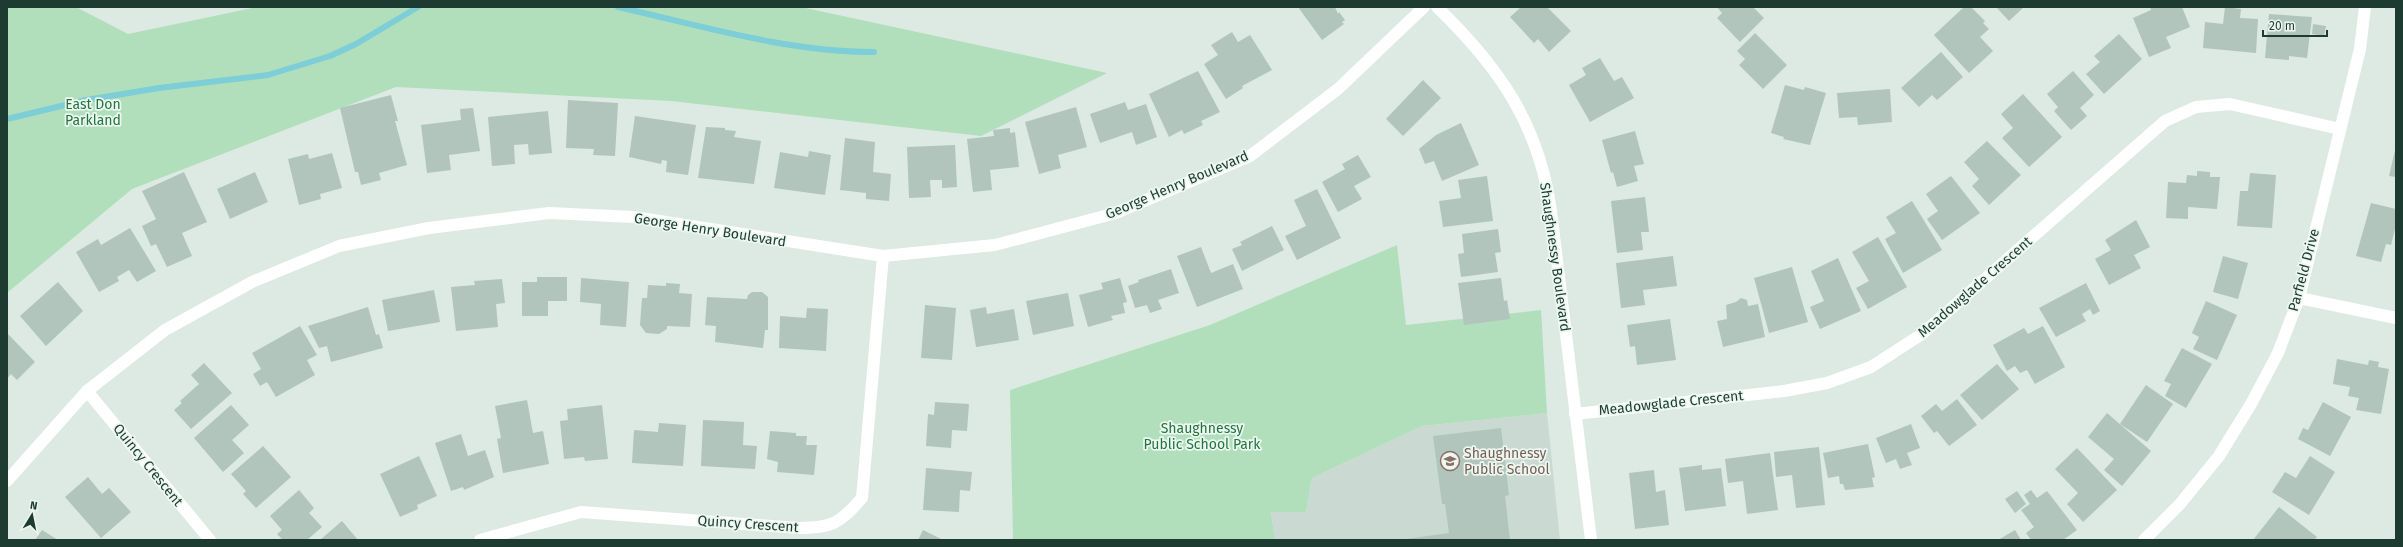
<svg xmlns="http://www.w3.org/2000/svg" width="2403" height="547" viewBox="0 0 2403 547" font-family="'Fira Sans',sans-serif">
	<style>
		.built { fill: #cadad2 }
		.green { fill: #b2dfbb }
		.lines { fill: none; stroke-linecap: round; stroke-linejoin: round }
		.stream { stroke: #7dced7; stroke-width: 6 }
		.building { fill: #b1c5bc }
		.street { stroke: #fff; stroke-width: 12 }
		.secondary { stroke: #fff; stroke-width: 12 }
		.labels { text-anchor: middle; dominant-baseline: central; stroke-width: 3.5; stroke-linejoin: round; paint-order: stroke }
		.park-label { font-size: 14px; fill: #23753e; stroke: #ecf7f1 }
		.street-label { font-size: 14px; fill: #1d3b31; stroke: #ecf7f1 }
		.education-label { font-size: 14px; fill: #785e54; stroke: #ecf7f1; text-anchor: start }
	</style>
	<rect width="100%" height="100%" fill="#dceae3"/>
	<!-- built -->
	<polygon class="built" points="1547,413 1560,540 1275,540 1271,512 1306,512 1312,478 1422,426"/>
	<!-- green -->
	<g class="green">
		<polygon points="7,7 76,7 128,34 257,7 801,7 1107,73 981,136 671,101 396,87 132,189 7,293"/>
		<polygon points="1397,245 1406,325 1541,310 1547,413 1422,426 1312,478 1306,512 1271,512 1275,540 1013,540 1010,390 1210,325"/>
	</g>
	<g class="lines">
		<!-- stream -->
		<g class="stream">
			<path d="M618,7C702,26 787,52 874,52"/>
			<polyline points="7,119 86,100 159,88 268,75 330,56 356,44 418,7"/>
		</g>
	</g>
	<!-- building -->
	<g class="building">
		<polygon points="1298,7 1335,7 1338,14 1339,12 1345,20 1342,22 1344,24 1322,40"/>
		<polygon points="1521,7 1548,8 1571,31 1549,52 1538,39 1534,43 1510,17"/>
		<polygon points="1717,7 1753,7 1764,18 1740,42 1717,18 1722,13"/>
		<polygon points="1964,7 1971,7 1985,21 1983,23 1989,29 1980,37 1993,51 1969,73 1934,35"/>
		<polygon points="1996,7 2024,7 2009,21"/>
		<polygon points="2150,7 2182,7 2190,27 2166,37 2171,48 2149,57 2133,18 2151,10"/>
		<polygon points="2225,7 2241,9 2240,18 2258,19 2256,53 2203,48 2205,22 2223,24"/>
		<polygon points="2269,14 2312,17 2307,58 2289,56 2289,60 2265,58"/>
		<polygon points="2313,24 2326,26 2324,36 2312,34"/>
		<polygon points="1232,32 1238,42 1250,35 1272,70 1242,86 1243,88 1226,99 1204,64 1218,55 1211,45"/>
		<polygon points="1755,33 1787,65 1763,89 1739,65 1745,59 1737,51"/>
		<polygon points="2119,34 2142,59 2104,94 2086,74 2100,62 2094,56"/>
		<polygon points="1941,52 1963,77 1937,100 1932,95 1919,107 1901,88"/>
		<polygon points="1600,58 1614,81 1622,77 1634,98 1590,122 1569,85 1586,75 1582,68"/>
		<polygon points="1198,71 1220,112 1201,121 1203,125 1184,134 1182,130 1169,137 1149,94"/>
		<polygon points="2073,71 2094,95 2080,108 2087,116 2071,130 2054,111 2058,107 2047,94"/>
		<polygon points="1423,80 1441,98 1403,136 1386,119"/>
		<polygon points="1785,85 1804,90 1805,87 1826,93 1810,145 1783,139 1784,137 1771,133"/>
		<polygon points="1890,89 1892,122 1858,125 1857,117 1839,118 1837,93"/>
		<polygon points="2023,94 2062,137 2029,167 2002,138 2013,128 2001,114"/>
		<polygon points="391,95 398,121 395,121 407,165 379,173 381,180 361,185 358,172 355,172 340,108"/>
		<polygon points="568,100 618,103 615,156 593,155 594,149 566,148"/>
		<polygon points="1125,102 1128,110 1146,104 1157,137 1136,145 1132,132 1100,143 1090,114"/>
		<polygon points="1076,107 1087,147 1058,155 1061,168 1039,174 1025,122"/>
		<polygon points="473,108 480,151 449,155 451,170 427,173 421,125 461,120 460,109"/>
		<polygon points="548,111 552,153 529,155 528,144 514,145 515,164 492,166 488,117"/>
		<polygon points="635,116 696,125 688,175 666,172 667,161 662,160 661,164 629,157"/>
		<polygon points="1461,123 1479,165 1442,181 1434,161 1425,164 1419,149 1436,135"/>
		<polygon points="706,127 725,128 725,130 736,131 734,137 761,141 754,184 698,178"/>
		<polygon points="1010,128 1010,133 1015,132 1019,167 990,170 992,190 973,192 967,139 994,136 993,130"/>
		<polygon points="1635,131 1644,164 1634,166 1638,181 1617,187 1613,172 1611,173 1602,140"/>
		<polygon points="845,138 875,142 873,172 891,174 889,201 866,199 866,193 840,190"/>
		<polygon points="1987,141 2021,175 1989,205 1972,186 1979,179 1964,162"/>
		<polygon points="955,145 957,187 942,188 942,180 930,180 931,197 909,198 907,147"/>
		<polygon points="2396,146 2396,177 2389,176"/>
		<polygon points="809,151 831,155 825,195 774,188 780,152 808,157"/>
		<polygon points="332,153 342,188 320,194 321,199 299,205 288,159 308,154 309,159"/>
		<polygon points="1358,155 1371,177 1354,186 1362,199 1338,212 1322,182 1345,169 1342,164"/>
		<polygon points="2197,171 2210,172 2210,177 2220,177 2217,209 2188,207 2188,219 2166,218 2168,182 2186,183 2187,175 2197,176"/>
		<polygon points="184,172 207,222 182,233 192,256 167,267 156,244 151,246 142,226 156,219 142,191"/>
		<polygon points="255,172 268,202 230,219 217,189"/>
		<polygon points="2250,173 2276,175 2272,228 2237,226 2240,191 2248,191"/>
		<polygon points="1487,176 1493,221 1443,227 1439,201 1461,198 1458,180"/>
		<polygon points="1951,176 1980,213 1942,240 1927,219 1938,211 1926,194"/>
		<polygon points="1317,189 1341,238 1297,260 1285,236 1306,226 1294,200"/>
		<polygon points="1645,197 1649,232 1641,232 1643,250 1617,253 1611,201"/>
		<polygon points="1912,201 1942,250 1903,273 1885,239 1896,233 1886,217"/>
		<polygon points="2371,203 2396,209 2396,225 2391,245 2386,244 2381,262 2356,256"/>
		<polygon points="2136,220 2150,247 2134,255 2141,268 2109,285 2095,259 2111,250 2105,240"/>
		<polygon points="1272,226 1284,250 1242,271 1232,249 1242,245 1240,242"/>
		<polygon points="130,228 156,271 137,282 129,270 117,277 119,281 99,292 76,252 98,239 101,245"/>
		<polygon points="1498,229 1501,252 1495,253 1498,272 1461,277 1458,254 1464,253 1462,234"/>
		<polygon points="1878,237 1907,287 1868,309 1856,288 1869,281 1852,252"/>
		<polygon points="1201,247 1211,273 1233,264 1243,289 1197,307 1177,256"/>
		<polygon points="1673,256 1677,286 1643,290 1645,305 1621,308 1616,263"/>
		<polygon points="2223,256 2248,263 2238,299 2213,292"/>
		<polygon points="1838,258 1861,311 1820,329 1810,307 1824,301 1811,271"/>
		<polygon points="1792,267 1808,322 1769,333 1754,278"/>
		<polygon points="1171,269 1179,293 1158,300 1162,309 1150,313 1147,305 1135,308 1128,286 1139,282 1138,280"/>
		<polygon points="537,277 567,277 567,301 548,301 548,316 522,316 522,282 537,282"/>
		<polygon points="581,278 629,282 626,327 600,325 601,304 580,302"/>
		<polygon points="1120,278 1127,302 1123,303 1125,313 1111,316 1113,320 1088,327 1079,295 1103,289 1101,283"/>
		<polygon points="1501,278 1504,301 1507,300 1510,319 1464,325 1458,283"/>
		<polygon points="502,279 505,303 496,304 498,327 456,331 451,287 475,285 474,281"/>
		<polygon points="58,282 83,311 46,346 20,316"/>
		<polygon points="666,283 680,284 679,293 692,294 690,327 667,326 667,329 659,334 646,333 640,325 642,298 647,298 648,285 666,286"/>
		<polygon points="2086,283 2100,311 2093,315 2090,309 2082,314 2086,321 2056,337 2039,308"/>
		<polygon points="434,290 440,322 388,331 382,300"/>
		<polygon points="752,292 762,292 768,297 768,330 765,330 763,348 715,342 716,326 705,325 707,297 747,299 748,295"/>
		<polygon points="1068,293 1074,326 1033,335 1026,301"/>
		<polygon points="1741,298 1747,300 1748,306 1758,304 1765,337 1723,347 1717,321 1727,319 1726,305 1736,302"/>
		<polygon points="2206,301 2237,315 2217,360 2193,349 2199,337 2192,333"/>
		<polygon points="925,305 956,308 952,360 921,358"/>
		<polygon points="368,307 376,335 379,334 383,348 331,362 327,346 319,348 308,326"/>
		<polygon points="986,307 987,314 1014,309 1019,340 976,347 970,310"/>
		<polygon points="807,308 828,309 826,351 779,348 780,316 806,318"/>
		<polygon points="1670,319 1676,360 1637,365 1635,346 1630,347 1627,325"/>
		<polygon points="300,326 317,355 307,360 315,375 276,397 267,382 260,386 253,374 261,369 252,353"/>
		<polygon points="2043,326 2065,367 2035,384 2027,370 2020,373 2015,366 2007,371 1993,345 2024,328 2028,334"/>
		<polygon points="7,333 35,362 17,380 11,374 7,379"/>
		<polygon points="2182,348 2212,364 2186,408 2165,396 2171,384 2164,381"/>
		<polygon points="2337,359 2368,365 2369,360 2379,362 2378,367 2389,369 2381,414 2356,410 2359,398 2348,396 2350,387 2333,384"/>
		<polygon points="204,363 232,393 191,429 174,410 182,403 180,401 199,384 191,375"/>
		<polygon points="1997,364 2019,389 1982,420 1960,395"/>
		<polygon points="2146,385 2173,404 2147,442 2120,424"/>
		<polygon points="1957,399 1977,425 1949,446 1937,431 1934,433 1921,416 1936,404 1942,411"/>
		<polygon points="527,400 533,433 543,431 549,464 503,473 497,439 501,438 495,406"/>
		<polygon points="935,402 969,404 967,431 952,430 951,448 926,446 928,414 934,415"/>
		<polygon points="2323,402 2351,417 2330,456 2298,439 2303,428 2308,430"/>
		<polygon points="231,405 249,425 232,440 244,453 223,472 194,438"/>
		<polygon points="602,405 608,459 585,461 584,457 564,459 560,421 568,420 567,409"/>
		<polygon points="2107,413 2151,451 2122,486 2104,470 2114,459 2088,437"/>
		<polygon points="703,420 744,422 743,445 757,446 755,469 701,466"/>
		<polygon points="659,423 686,425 683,466 632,463 634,430 658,432"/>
		<polygon points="1911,424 1920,448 1907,453 1912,465 1900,469 1896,459 1886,463 1876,438"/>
		<polygon points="1501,428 1509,495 1505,496 1510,540 1399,540 1449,533 1445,504 1442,504 1433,436"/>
		<polygon points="770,431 796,433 796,436 807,436 806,445 817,445 814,475 777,472 778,462 767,459"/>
		<polygon points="461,434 468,456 485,450 494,477 464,490 463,487 451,491 435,443"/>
		<polygon points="1868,444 1875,477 1872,478 1874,487 1845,490 1843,484 1840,484 1839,476 1828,478 1823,453"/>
		<polygon points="263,446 291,477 256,508 243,494 246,491 231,474"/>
		<polygon points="1819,447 1825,505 1796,508 1792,475 1776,477 1774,452"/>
		<polygon points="2077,448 2117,490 2083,522 2067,504 2078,493 2055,469"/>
		<polygon points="1770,453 1778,510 1747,514 1743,481 1728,483 1725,459"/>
		<polygon points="419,456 437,496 417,505 418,509 400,517 380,474"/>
		<polygon points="2310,456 2335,472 2309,515 2272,492 2285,472 2296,478"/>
		<polygon points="1702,465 1702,470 1721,468 1726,506 1685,511 1679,468"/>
		<polygon points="926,468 972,472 970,491 960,490 959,512 923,510"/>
		<polygon points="1654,470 1656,492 1665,490 1669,525 1635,529 1629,473"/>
		<polygon points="88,477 102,494 109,488 131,512 101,538 65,497"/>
		<polygon points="299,490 314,508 309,513 322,527 307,540 283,540 277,534 282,530 270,516"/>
		<polygon points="2031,490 2037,498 2047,491 2077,530 2063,540 2031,540 2026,533 2034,527 2021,510 2030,504 2024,495"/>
		<polygon points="2017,491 2026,504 2015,513 2005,499"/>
		<polygon points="2279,507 2317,537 2314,540 2253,540"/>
		<polygon points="342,521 358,540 320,540"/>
		<polygon points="42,530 58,540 35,540"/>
		<polygon points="923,530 943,540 918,540"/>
		<polygon points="2015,530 2021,540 1998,540"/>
	</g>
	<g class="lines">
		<!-- street -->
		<g class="street">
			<polyline points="2299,298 2396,318"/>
			<polyline points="87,391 210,540"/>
			<polyline points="1575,414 1784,391 1827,383 1871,367 1922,334 2165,121 2196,107 2230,104 2340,129"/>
			<polyline points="7,481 87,391 165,330 252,282 339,246 429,228 549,213 634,217 883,256 995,245 1116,213 1250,156 1338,89 1424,7"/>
			<path d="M480,540L581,512L798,528C832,528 839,524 862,498L883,256"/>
			<polyline points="2144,540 2180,504 2219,456 2251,404 2278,353 2299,298 2360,49 2365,7"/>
		</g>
		<!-- secondary -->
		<path class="secondary" d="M1437,7C1499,67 1539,124 1551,211L1591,540"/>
	</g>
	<!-- icons -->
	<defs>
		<symbol id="school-ring" viewBox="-11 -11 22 22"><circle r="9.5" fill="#ecf7f1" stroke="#8d6e63" stroke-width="1.5"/><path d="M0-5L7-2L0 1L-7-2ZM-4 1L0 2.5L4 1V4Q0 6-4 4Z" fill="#8d6e63"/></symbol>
	</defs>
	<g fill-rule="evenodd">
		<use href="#school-ring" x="1439" y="450" width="22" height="22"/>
	</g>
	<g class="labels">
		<!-- park labels -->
		<g class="park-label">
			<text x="93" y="104">East Don<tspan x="93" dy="16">Parkland</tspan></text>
			<text x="1202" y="428">Shaughnessy<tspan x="1202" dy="16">Public School Park</tspan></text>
		</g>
		<!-- street labels -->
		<g class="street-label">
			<text transform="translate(1177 185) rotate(-23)">George Henry Boulevard</text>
			<text transform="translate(710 230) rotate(9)">George Henry Boulevard</text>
			<text transform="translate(1555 257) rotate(82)">Shaughnessy Boulevard</text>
			<text transform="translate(2304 270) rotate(-75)">Parfield Drive</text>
			<text transform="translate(1975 287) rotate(-41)">Meadowglade Crescent</text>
			<text transform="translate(1671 403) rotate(-6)">Meadowglade Crescent</text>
			<text transform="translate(148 465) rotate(51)">Quincy Crescent</text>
			<text transform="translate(748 524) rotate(4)">Quincy Crescent</text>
		</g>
		<!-- education labels -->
		<g class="education-label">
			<text x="1464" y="453">Shaughnessy<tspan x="1464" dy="16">Public School</tspan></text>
		</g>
	</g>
	<!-- border -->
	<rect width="2403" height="547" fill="none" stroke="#1d3b31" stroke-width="16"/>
	<!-- north arrow -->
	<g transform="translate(32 515) rotate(10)" stroke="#ecf7f1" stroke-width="3" paint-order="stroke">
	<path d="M0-3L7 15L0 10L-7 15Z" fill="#1d3b31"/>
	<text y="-6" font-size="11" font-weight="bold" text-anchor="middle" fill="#1d3b31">N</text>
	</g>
	<!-- scale -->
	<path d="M2263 30v6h64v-6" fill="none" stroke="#1d3b31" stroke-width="2"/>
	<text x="2269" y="30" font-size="12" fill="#1d3b31" stroke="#ecf7f1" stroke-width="3" paint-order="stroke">20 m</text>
</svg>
